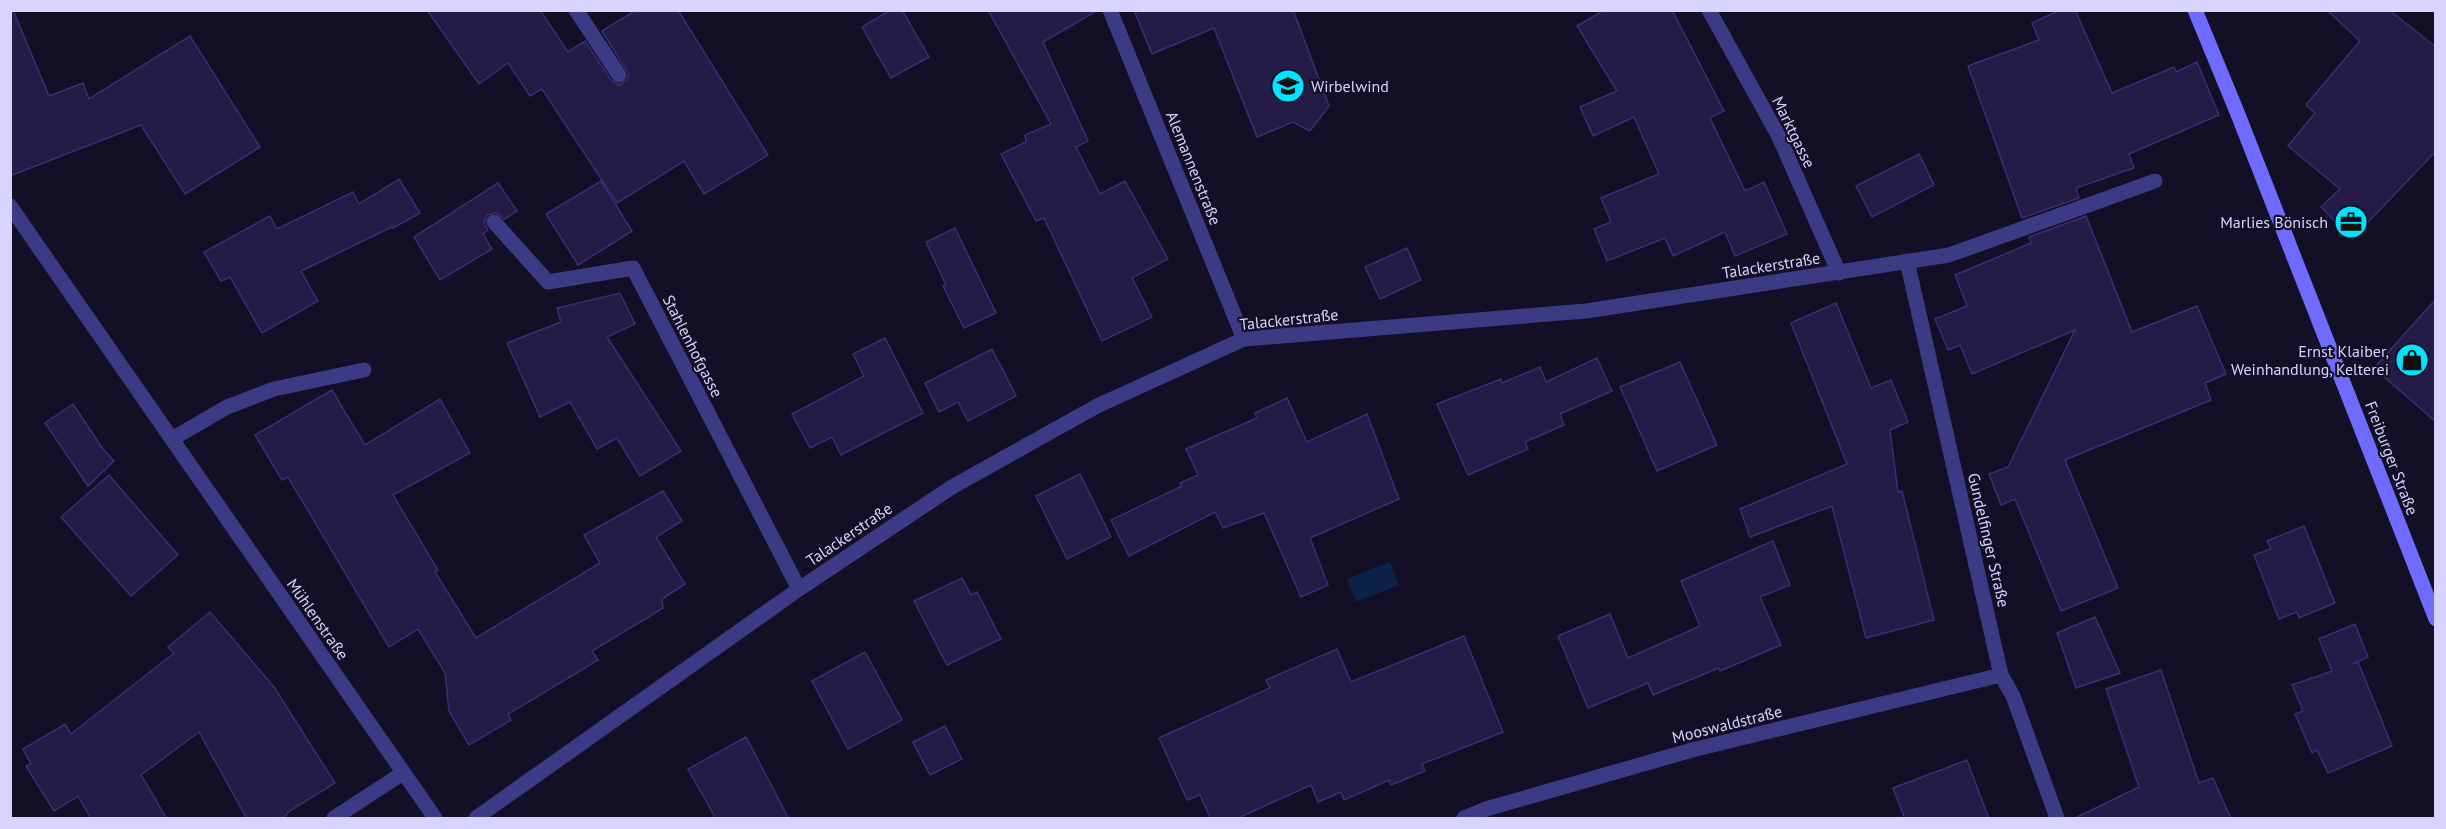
<svg xmlns="http://www.w3.org/2000/svg" width="2446" height="829" viewBox="0 0 2446 829" font-family="'PT Sans',sans-serif">
	<style>
		.water { fill: #0c2248 }
		.building { fill: #241b47; stroke: #3b2d73; stroke-width: 1.5 }
		.lines { fill: none; stroke-linecap: round; stroke-linejoin: round }
		.lane { stroke: #3d3a85; stroke-width: 15 }
		.street { stroke: #3d3a85; stroke-width: 15 }
		.secondary { stroke: #6f6bff; stroke-width: 15 }
		.labels { text-anchor: middle; dominant-baseline: central; stroke-width: 4.5; stroke-linejoin: round; paint-order: stroke }
		.poi-label { font-size: 16px; fill: #d9d4ff; stroke: #130f26; text-anchor: end }
		.street-label { font-size: 16px; fill: #d9d4ff; stroke: #130f26 }
	</style>
	<rect width="100%" height="100%" fill="#130f26"/>
	<!-- water -->
	<polygon class="water" points="1390,562 1399,585 1356,602 1347,579"/>
	<!-- building -->
	<g class="building">
		<polygon points="10,10 13,10 49,96 83,83 89,99 190,36 260,147 185,194 141,125 10,176"/>
		<polygon points="427,10 540,10 568,52 585,41 611,80 619,85 627,80 629,74 602,31 636,10 678,10 768,155 704,194 684,161 617,203 542,89 530,96 508,63 479,84"/>
		<polygon points="890,10 902,10 929,57 891,78 862,27"/>
		<polygon points="988,10 1098,10 1043,42 1088,141 1076,147 1100,194 1125,181 1168,259 1132,278 1152,317 1102,341 1044,218 1036,221 1001,154 1026,142 1025,135 1051,124"/>
		<polygon points="1134,10 1293,10 1329,106 1310,131 1293,122 1257,137 1214,28 1152,54"/>
		<polygon points="1604,10 1672,10 1724,111 1710,118 1745,191 1764,182 1787,234 1735,256 1725,232 1673,256 1665,238 1607,261 1594,229 1611,222 1601,198 1659,174 1634,117 1593,136 1580,107 1617,91 1577,26"/>
		<polygon points="2060,10 2075,10 2112,93 2174,67 2176,72 2197,62 2219,115 2129,154 2134,168 2076,188 2079,198 2022,218 1968,66 2039,40 2032,23"/>
		<polygon points="2327,10 2389,10 2436,47 2436,151 2352,239 2321,207 2340,189 2288,146 2315,113 2306,105 2360,41"/>
		<polygon points="1919,154 1934,185 1872,217 1856,186"/>
		<polygon points="399,179 420,213 393,228 392,227 301,271 318,301 262,333 230,277 221,281 204,252 270,216 277,229 353,192 359,204"/>
		<polygon points="601,181 632,231 578,265 546,214"/>
		<polygon points="498,183 517,211 504,219 496,213 487,215 484,223 488,230 483,234 492,249 440,280 414,237"/>
		<polygon points="2086,216 2132,332 2197,306 2226,374 2205,383 2211,400 2065,460 2118,588 2061,611 2015,499 2001,505 1989,474 2008,467 2075,330 1972,374 1960,345 1948,350 1935,319 1967,306 1955,275 2031,243 2029,237"/>
		<polygon points="955,228 996,313 964,328 943,286 946,285 926,242"/>
		<polygon points="1407,248 1421,280 1380,299 1365,267"/>
		<polygon points="620,293 635,324 607,337 681,451 640,476 617,438 597,449 570,402 540,417 507,343 561,322 557,308"/>
		<polygon points="2436,299 2436,422 2374,368"/>
		<polygon points="1836,303 1871,388 1891,380 1908,422 1890,430 1898,492 1902,491 1934,620 1866,638 1832,506 1750,537 1740,509 1847,464 1791,323"/>
		<polygon points="885,338 923,413 841,455 832,437 810,448 792,414 864,376 853,354"/>
		<polygon points="992,349 1016,396 968,421 958,402 939,412 925,383"/>
		<polygon points="1597,358 1612,391 1560,414 1564,425 1525,442 1528,449 1468,475 1437,404 1501,379 1502,383 1540,367 1546,382"/>
		<polygon points="1680,362 1717,445 1657,471 1620,387"/>
		<polygon points="332,390 365,445 440,399 470,453 393,495 438,570 435,572 476,638 600,563 584,535 663,491 682,521 656,537 685,584 662,599 663,608 592,651 598,660 508,714 511,720 469,745 449,711 445,673 418,629 389,647 288,477 282,480 255,435"/>
		<polygon points="1287,398 1307,442 1367,414 1399,499 1310,538 1328,585 1301,597 1264,513 1223,528 1215,512 1129,556 1111,520 1182,486 1180,483 1198,475 1186,449 1257,418 1255,413"/>
		<polygon points="73,404 103,449 114,461 88,486 45,423"/>
		<polygon points="1080,474 1111,537 1067,559 1036,496"/>
		<polygon points="109,475 178,555 131,596 61,517"/>
		<polygon points="2304,526 2335,603 2299,618 2297,612 2279,619 2254,555 2271,549 2267,541"/>
		<polygon points="1773,541 1790,585 1760,597 1781,645 1720,671 1719,668 1653,695 1648,683 1588,708 1558,636 1610,614 1628,658 1700,626 1681,581"/>
		<polygon points="962,578 971,595 977,592 1001,639 947,665 914,601"/>
		<polygon points="210,612 274,687 335,783 288,812 285,817 247,819 199,732 141,775 167,819 91,819 78,796 54,811 26,766 31,764 23,749 65,724 71,734 174,653 168,647"/>
		<polygon points="2095,617 2120,673 2076,688 2057,633"/>
		<polygon points="2355,624 2368,657 2352,664 2358,662 2392,746 2328,773 2317,750 2312,753 2295,714 2303,711 2292,685 2332,671 2319,639"/>
		<polygon points="1464,636 1503,732 1422,764 1425,771 1391,785 1389,780 1344,800 1341,792 1318,802 1311,785 1236,819 1211,819 1200,795 1187,800 1159,738 1270,688 1266,680 1337,649 1351,682"/>
		<polygon points="865,652 902,720 848,749 812,681"/>
		<polygon points="2161,670 2199,783 2213,778 2231,819 2073,819 2139,787 2106,689"/>
		<polygon points="945,726 962,759 930,775 913,742"/>
		<polygon points="746,737 789,819 716,819 688,769"/>
		<polygon points="1967,760 1989,819 1905,819 1893,788"/>
	</g>
	<g class="lines">
		<!-- lane -->
		<polyline class="lane" points="334,818 403,773"/>
		<!-- street -->
		<g class="street">
			<polyline points="576,10 619,75"/>
			<polyline points="1110,10 1244,339"/>
			<polyline points="1709,10 1779,137 1839,273"/>
			<polyline points="10,206 435,818"/>
			<polyline points="494,222 548,282 633,268 799,589"/>
			<polyline points="1907,261 2001,675 2013,696 2057,818"/>
			<polyline points="172,439 227,407 274,389 364,370"/>
			<polyline points="476,818 799,589 952,487 1097,406 1244,339 1586,311 1949,255 2155,181"/>
			<polyline points="1464,818 1486,809 1692,750 2001,675"/>
		</g>
		<!-- secondary -->
		<polyline class="secondary" points="2195,10 2237,112 2436,619"/>
	</g>
	<!-- icons -->
	<defs>
		<symbol id="school-disc" viewBox="-11 -11 22 22"><circle r="9.5" fill="#00e5ff" stroke="#130f26"/><path d="M0-5L7-2L0 1L-7-2ZM-4 1L0 2.5L4 1V4Q0 6-4 4Z" fill="#111"/></symbol>
		<symbol id="office-disc" viewBox="-11 -11 22 22"><circle r="9.5" fill="#00e5ff" stroke="#130f26"/><path d="M-6-3h4V-5.5h4V-3h4V5H-6ZM-1-4.5V-3h2v-1.5ZM-6 0V1H6V0Z" fill="#111"/></symbol>
		<symbol id="shop-disc" viewBox="-11 -11 22 22"><circle r="9.5" fill="#00e5ff" stroke="#130f26"/><path d="M-5-2.5h2.3a2.7 3.5 0 0 1 5.4 0H5L5.5 6h-11ZM-1.5-2.5h3a1.5 2.3 0 0 0-3 0Z" fill="#111"/></symbol>
	</defs>
	<g fill-rule="evenodd">
		<use href="#school-disc" x="1269" y="67" width="38" height="38"/>
		<use href="#office-disc" x="2332" y="203" width="38" height="38"/>
		<use href="#shop-disc" x="2393" y="341" width="38" height="38"/>
	</g>
	<g class="labels">
		<!-- poi labels -->
		<g class="poi-label">
			<text x="1311" y="86" text-anchor="start">Wirbelwind</text>
			<text x="2328" y="222">Marlies Bönisch</text>
			<text x="2389" y="351">Ernst Klaiber,<tspan x="2389" dy="18">Weinhandlung, Kelterei</tspan></text>
		</g>
		<!-- street labels -->
		<g class="street-label">
			<text transform="translate(1794 132) rotate(64)">Marktgasse</text>
			<text transform="translate(1194 168) rotate(68)">Alemannenstraße</text>
			<text transform="translate(1771 265) rotate(-9)">Talackerstraße</text>
			<text transform="translate(1289 319) rotate(-6)">Talackerstraße</text>
			<text transform="translate(693 346) rotate(63)">Stahlenhofgasse</text>
			<text transform="translate(2392 458) rotate(69)">Freiburger Straße</text>
			<text transform="translate(849 534) rotate(-34)">Talackerstraße</text>
			<text transform="translate(1989 540) rotate(77)">Gundelfinger Straße</text>
			<text transform="translate(318 619) rotate(55)">Mühlenstraße</text>
			<text transform="translate(1727 724) rotate(-14)">Mooswaldstraße</text>
		</g>
	</g>
	<!-- border -->
	<rect width="2446" height="829" fill="none" stroke="#d9d4ff" stroke-width="24"/>
</svg>
